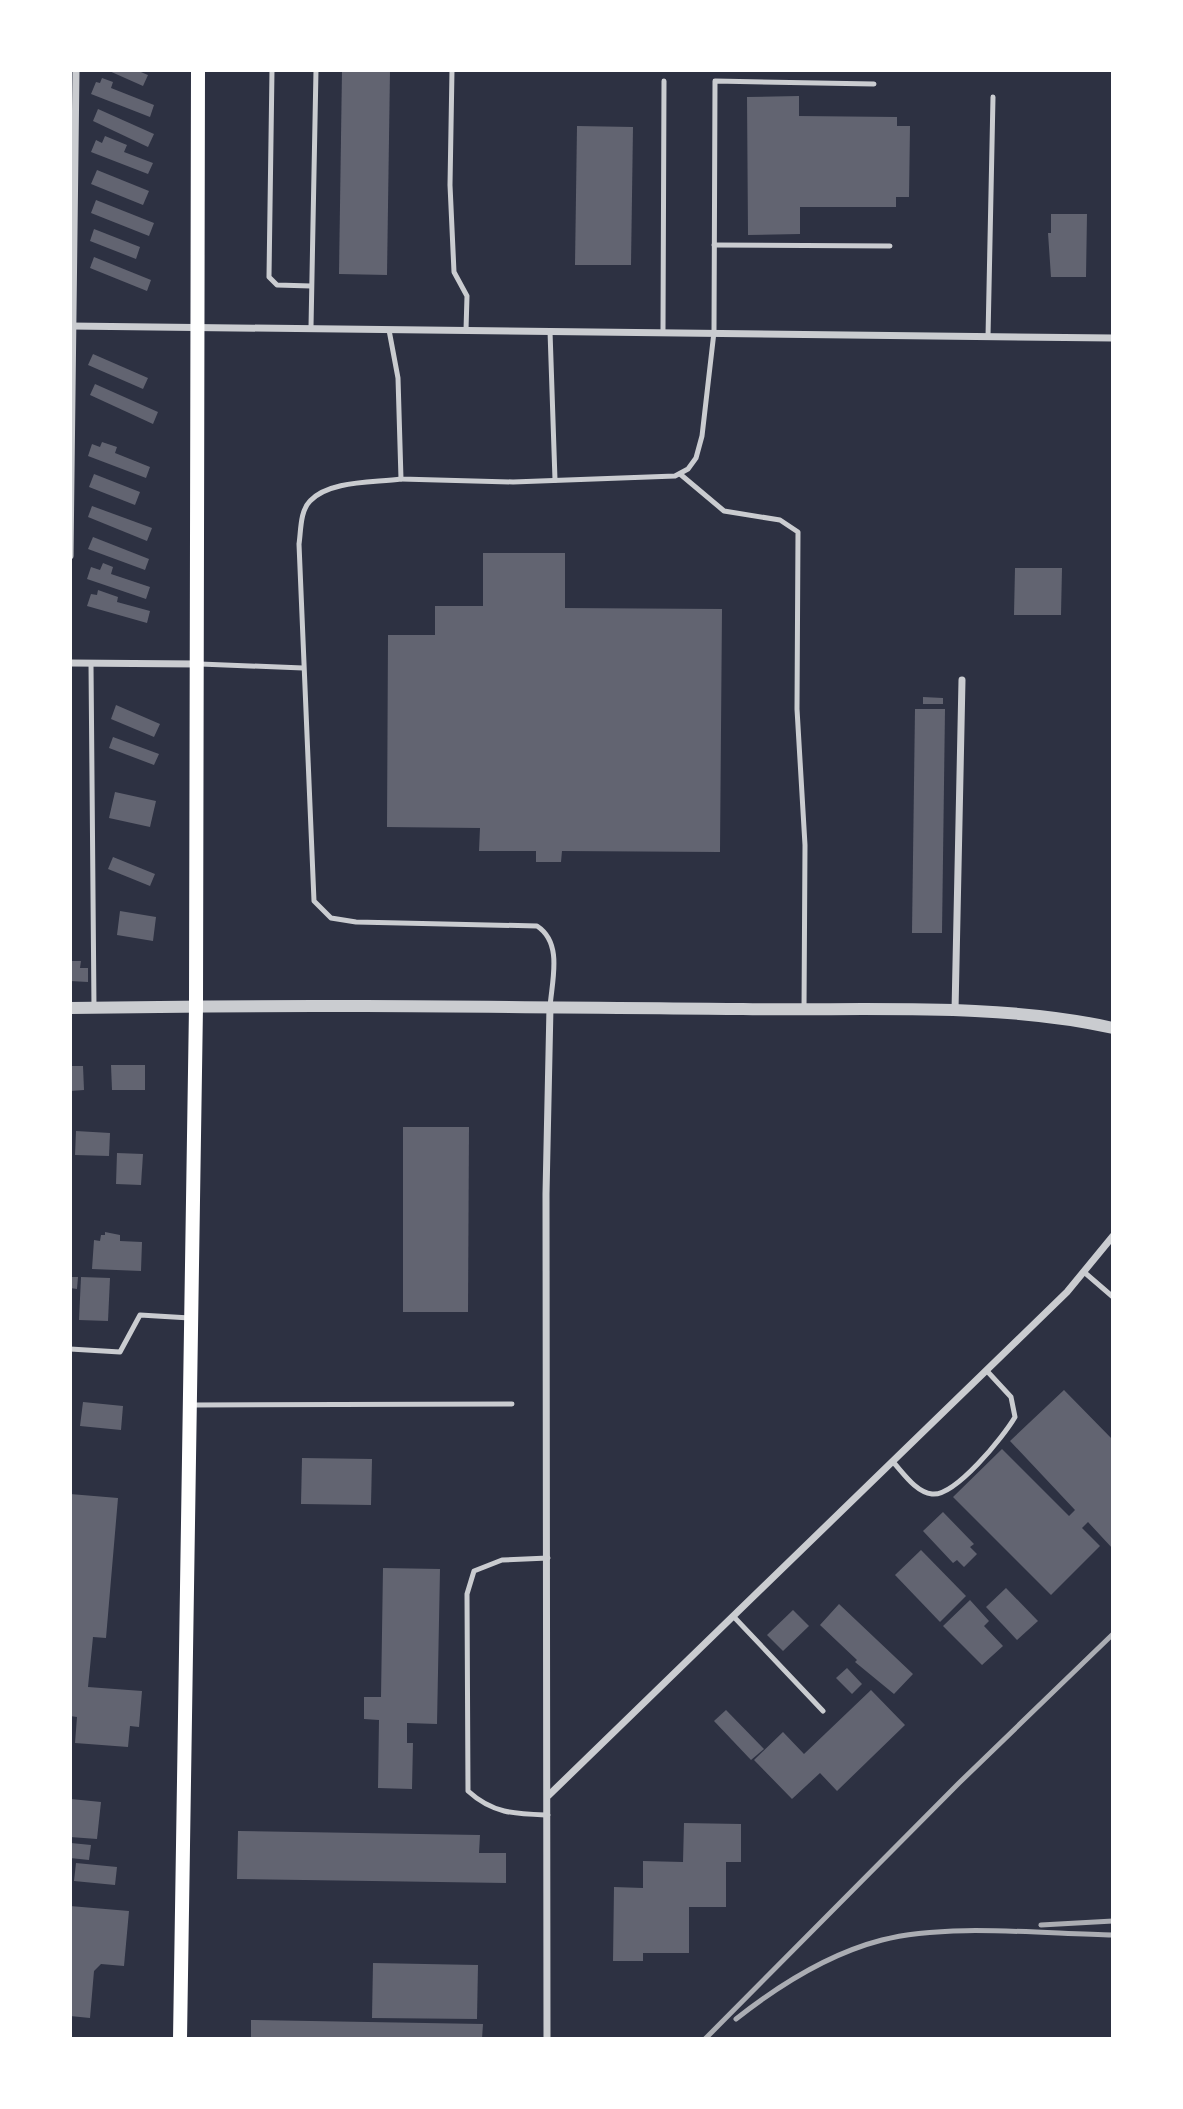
<svg xmlns="http://www.w3.org/2000/svg" width="1183" height="2109" viewBox="0 0 1183 2109" font-family="Arial,sans-serif">
	<style>
		.building { fill: #626471 }
		.lines { fill: none; stroke-linecap: round; stroke-linejoin: round }
		.service { stroke: #caccd0; stroke-width: 5 }
		.minor { stroke: #caccd0; stroke-width: 7 }
		.tertiary { stroke: #caccd0; stroke-width: 12 }
		.secondary { stroke: #fff; stroke-width: 14 }
		.rail { stroke: #abadb3; stroke-width: 5 }
	</style>
	<rect width="100%" height="100%" fill="#2d3142"/>
	<!-- building -->
	<g class="building">
		<polygon points="107,70 136,70 148,75 143,86"/>
		<polygon points="342,70 390,70 387,275 339,274"/>
		<polygon points="102,78 113,82 111,88 154,105 150,117 91,94 96,82 100,83"/>
		<polygon points="799,96 799,116 897,117 897,126 910,126 909,197 896,197 896,207 800,207 800,234 748,235 747,97"/>
		<polygon points="98,109 154,134 148,147 93,121"/>
		<polygon points="577,126 633,127 631,265 575,265"/>
		<polygon points="105,136 127,145 124,152 153,163 148,174 91,152 96,140 102,143"/>
		<polygon points="97,170 149,191 143,205 91,184"/>
		<polygon points="96,200 154,223 149,236 91,213"/>
		<polygon points="1051,214 1087,214 1086,277 1051,277 1048,233 1051,233"/>
		<polygon points="94,229 140,247 136,259 90,241"/>
		<polygon points="94,257 151,280 147,291 90,268"/>
		<polygon points="93,354 148,378 143,389 88,365"/>
		<polygon points="95,384 158,412 153,424 90,395"/>
		<polygon points="102,442 117,447 115,453 150,467 146,478 88,456 92,444 100,447"/>
		<polygon points="94,474 140,492 135,505 89,487"/>
		<polygon points="92,506 152,528 147,541 88,517"/>
		<polygon points="93,537 149,559 145,570 88,549"/>
		<polygon points="483,553 565,553 565,608 722,609 720,852 562,851 561,862 536,862 536,851 479,851 480,828 387,827 388,635 435,635 435,606 483,606"/>
		<polygon points="103,563 113,567 111,574 150,587 146,599 87,579 91,567 100,570"/>
		<polygon points="1015,568 1062,568 1061,615 1014,615"/>
		<polygon points="98,590 118,597 117,602 150,611 147,623 87,606 91,594 97,595"/>
		<polygon points="923,697 943,698 943,704 923,704"/>
		<polygon points="116,705 160,724 154,737 111,719"/>
		<polygon points="915,709 945,709 942,933 912,933"/>
		<polygon points="113,737 159,754 154,765 109,748"/>
		<polygon points="115,792 156,801 150,827 109,818"/>
		<polygon points="113,857 155,874 150,886 108,869"/>
		<polygon points="120,911 156,917 153,941 117,935"/>
		<polygon points="70,961 81,961 80,968 88,968 88,982 70,981"/>
		<polygon points="111,1065 145,1065 145,1090 112,1090"/>
		<polygon points="70,1066 83,1066 84,1090 70,1091"/>
		<polygon points="403,1127 469,1127 468,1312 403,1312"/>
		<polygon points="76,1131 110,1133 109,1156 75,1155"/>
		<polygon points="117,1153 143,1154 141,1185 116,1184"/>
		<polygon points="105,1232 120,1235 120,1241 142,1242 141,1271 92,1269 94,1240 100,1241 101,1235 105,1235"/>
		<polygon points="70,1277 78,1277 77,1289 70,1288"/>
		<polygon points="81,1277 110,1278 108,1321 79,1320"/>
		<polygon points="1064,1390 1113,1440 1113,1549 1088,1522 1082,1528 1100,1546 1051,1595 953,1497 1002,1449 1069,1516 1075,1510 1010,1441"/>
		<polygon points="83,1402 123,1406 121,1430 80,1426"/>
		<polygon points="302,1458 372,1459 371,1505 301,1504"/>
		<polygon points="70,1494 118,1498 106,1638 93,1637 88,1687 142,1691 139,1727 130,1726 128,1747 75,1743 77,1717 70,1716"/>
		<polygon points="943,1512 974,1544 970,1547 977,1554 964,1567 957,1560 953,1563 923,1531"/>
		<polygon points="921,1550 966,1596 940,1622 895,1575"/>
		<polygon points="383,1568 440,1569 437,1724 407,1723 407,1743 413,1743 412,1789 378,1788 379,1720 364,1719 364,1697 381,1697"/>
		<polygon points="1006,1588 1038,1621 1017,1640 986,1607"/>
		<polygon points="970,1600 989,1621 984,1626 1003,1646 982,1665 943,1626"/>
		<polygon points="839,1604 913,1674 894,1694 855,1662 857,1660 820,1625"/>
		<polygon points="793,1610 809,1626 783,1651 767,1635"/>
		<polygon points="847,1668 862,1684 852,1694 836,1678"/>
		<polygon points="871,1690 905,1725 837,1791 820,1773 792,1799 754,1760 783,1732 804,1754"/>
		<polygon points="726,1710 764,1749 751,1760 714,1721"/>
		<polygon points="71,1799 101,1802 97,1839 70,1837"/>
		<polygon points="684,1823 741,1824 741,1862 726,1862 726,1907 689,1907 689,1953 643,1953 643,1961 613,1961 614,1887 643,1888 643,1861 683,1862"/>
		<polygon points="238,1831 480,1835 479,1853 506,1853 506,1883 237,1879"/>
		<polygon points="71,1843 91,1845 89,1860 70,1858"/>
		<polygon points="76,1863 117,1867 115,1885 74,1881"/>
		<polygon points="70,1906 129,1911 124,1966 101,1964 94,1971 90,2018 70,2016"/>
		<polygon points="373,1963 478,1965 477,2019 372,2018"/>
		<polygon points="251,2020 483,2024 482,2039 251,2039"/>
	</g>
	<g class="lines">
		<!-- service -->
		<g class="service">
			<polyline points="272,70 269,277 277,285 311,286"/>
			<polyline points="452,70 450,185 454,272 467,296 466,330"/>
			<polyline points="714,245 890,246"/>
			<polyline points="311,327 316,70"/>
			<polyline points="389,330 398,378 401,479 513,482 675,476 688,469 696,458 702,436 714,332 715,81 874,84"/>
			<polyline points="550,331 555,480"/>
			<polyline points="663,331 664,81"/>
			<polyline points="988,337 993,97"/>
			<polyline points="680,474 724,511 780,520 798,532 797,709 805,845 804,1010"/>
			<path d="M401,479C374,483 330,480 310,501C300,511 301,531 299,544L314,901L331,918L356,922L537,926C563,943 552,980 550,1007"/>
			<polyline points="91,664 94,1008"/>
			<polyline points="200,664 303,668"/>
			<polyline points="1084,1272 1113,1297"/>
			<polyline points="70,1349 120,1352 140,1315 190,1318"/>
			<polyline points="193,1405 512,1404"/>
			<path d="M894,1463C904,1474 916,1492 932,1494C955,1497 1004,1436 1015,1417L1011,1397L987,1371"/>
			<path d="M548,1558L502,1560L474,1571L467,1594L468,1791C493,1814 516,1814 548,1815"/>
			<polyline points="734,1617 823,1711"/>
		</g>
		<!-- minor -->
		<g class="minor">
			<polyline points="70,326 1113,338"/>
			<polyline points="70,556 76,70"/>
			<polyline points="70,663 197,664"/>
			<polyline points="955,1011 962,680"/>
			<polyline points="549,1795 1067,1292 1113,1236"/>
			<polyline points="547,2039 546,1194 550,1007"/>
		</g>
		<!-- tertiary -->
		<path class="tertiary" d="M70,1008C294,1004 519,1007 743,1009C861,1011 1000,1002 1113,1028"/>
		<!-- secondary -->
		<polyline class="secondary" points="180,2039 196,1007 198,70"/>
		<!-- rail -->
		<g class="rail">
			<polyline points="1041,1925 1113,1921"/>
			<path d="M736,2019C779,1985 828,1954 882,1940C945,1923 1046,1934 1113,1935"/>
			<polyline points="705,2039 959,1783 1113,1634"/>
		</g>
	</g>
	<!-- border -->
	<rect width="1183" height="2109" fill="none" stroke="#ffffff" stroke-width="144"/>
</svg>
